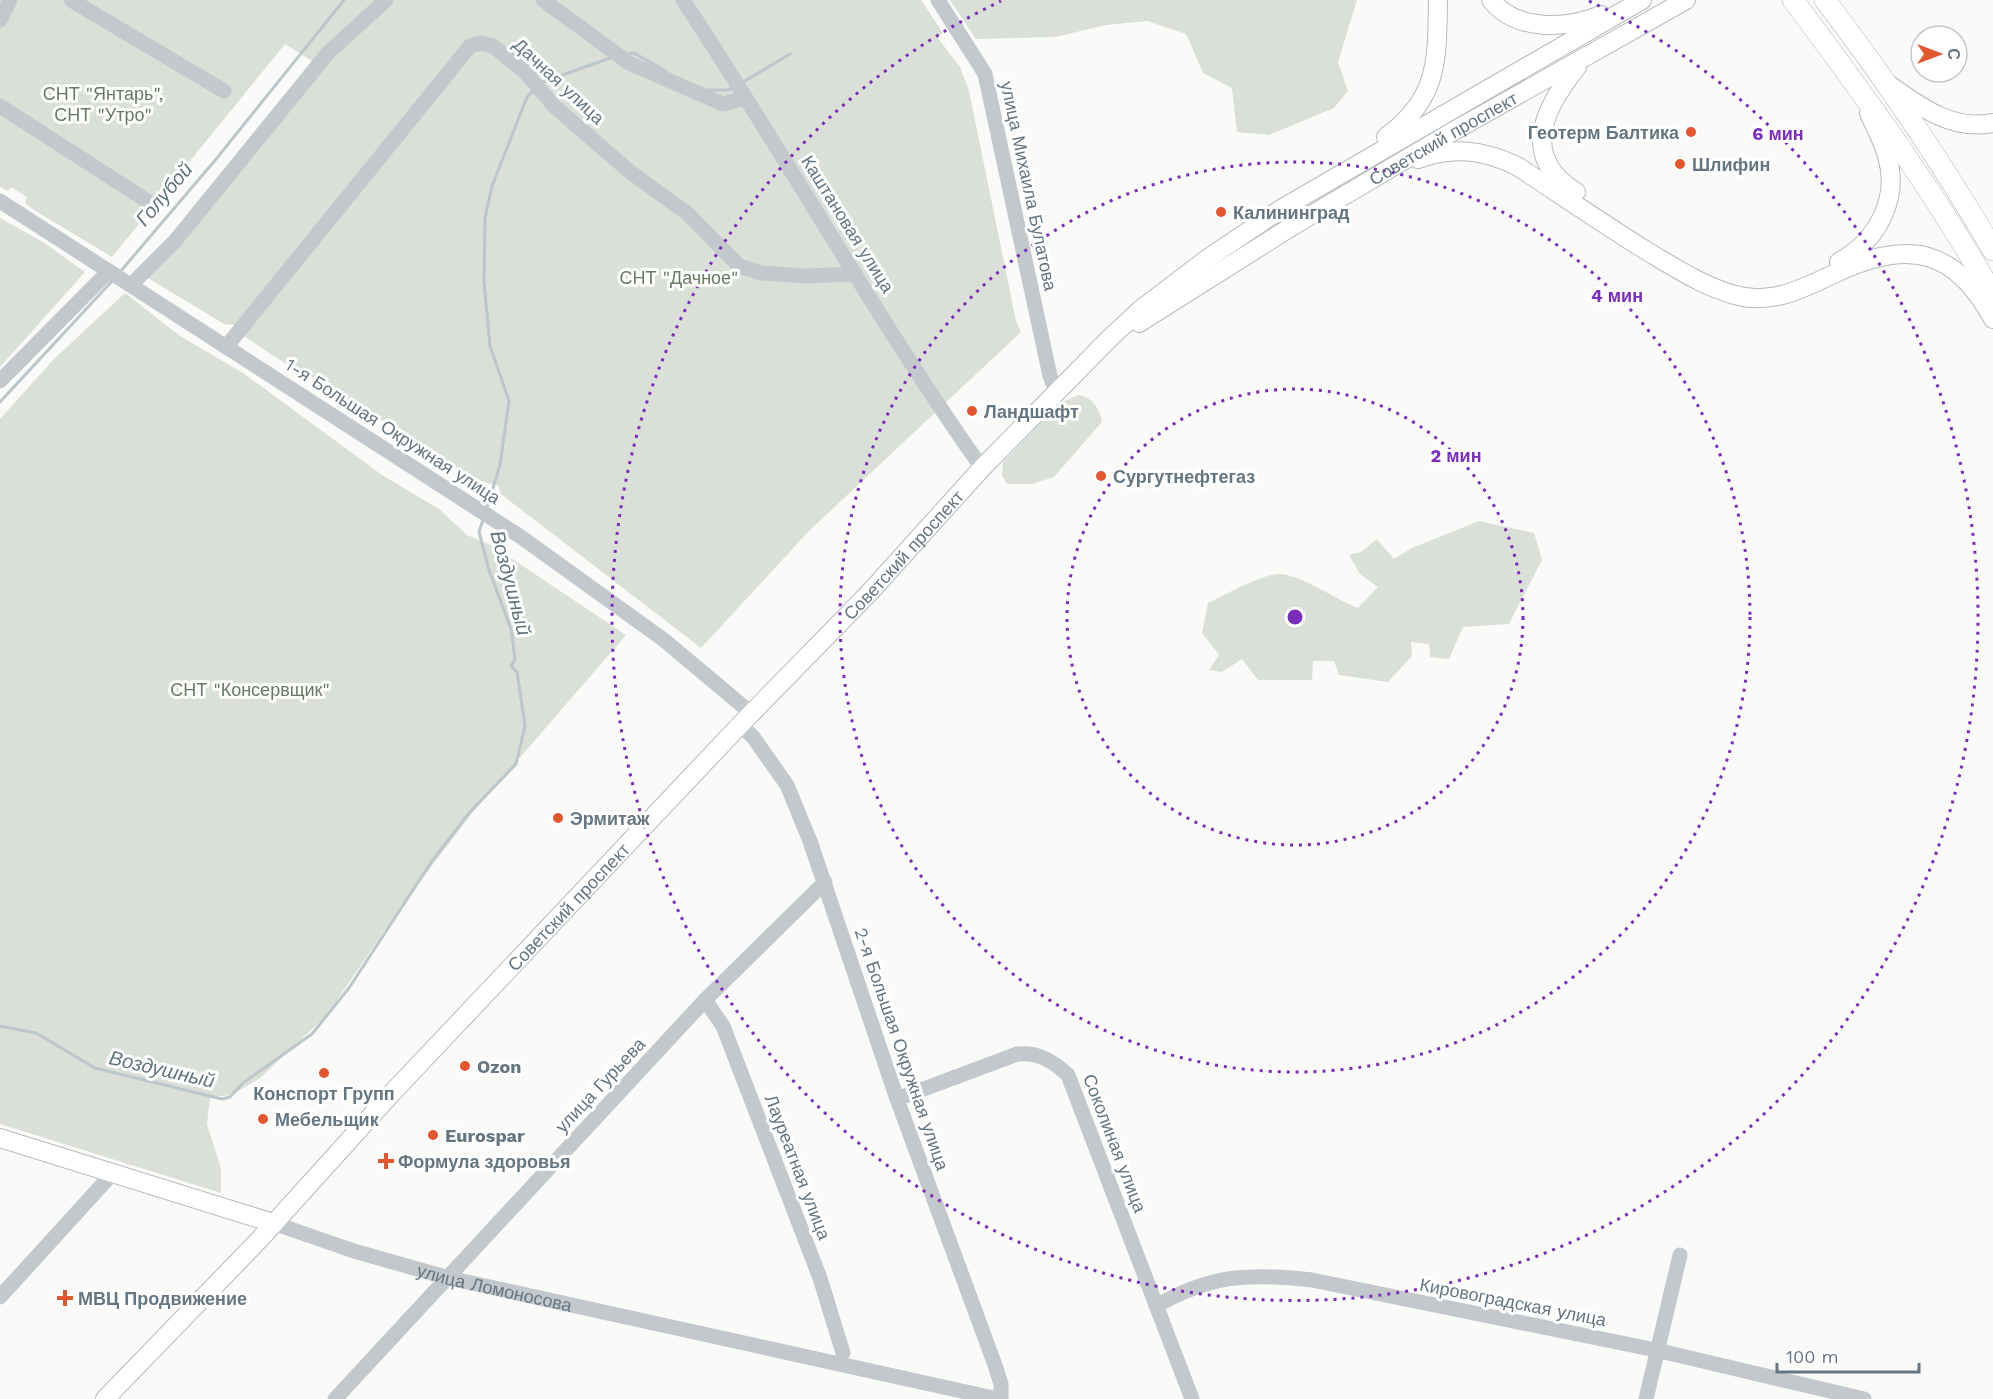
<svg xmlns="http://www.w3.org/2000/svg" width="1993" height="1399" viewBox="0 0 1993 1399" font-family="'Work Sans',sans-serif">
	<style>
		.green { fill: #dadfd7 }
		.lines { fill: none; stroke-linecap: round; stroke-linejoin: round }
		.stream { stroke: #bbc7cb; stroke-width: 3 }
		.major-casing { stroke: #b5babe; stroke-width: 20 }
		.highway-casing { stroke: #b4b9bd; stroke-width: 22 }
		.minor { stroke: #c3c8cc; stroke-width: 15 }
		.major { stroke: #fff; stroke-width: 18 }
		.highway { stroke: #fff; stroke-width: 21 }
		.ring { fill: none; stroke: #7b2cbf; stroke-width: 3; stroke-dasharray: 3 6 }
		.poi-dot { fill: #e4572e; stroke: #fff; stroke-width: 2 }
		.labels { text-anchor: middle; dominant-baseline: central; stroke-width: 6; stroke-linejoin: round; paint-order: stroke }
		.street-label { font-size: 18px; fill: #657683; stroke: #fff }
		.park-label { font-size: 18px; fill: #687a64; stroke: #fff }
		.poi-label { font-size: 18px; font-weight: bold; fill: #657683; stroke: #fff; text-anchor: start }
		.water-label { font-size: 20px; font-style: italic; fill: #60757c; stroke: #fff }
		.centre { fill: #7b2cbf; stroke: #fff; stroke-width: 3 }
		.ring-label { font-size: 18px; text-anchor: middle; font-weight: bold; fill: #7b2cbf; stroke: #fff; stroke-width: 6; stroke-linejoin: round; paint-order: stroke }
	</style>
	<rect width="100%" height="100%" fill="#fafaf8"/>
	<!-- green -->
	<g class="green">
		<path d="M0,0H921L943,33L937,37L960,67L969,91L1016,321L1021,332L809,531L701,648L501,494L498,485C469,484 416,437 389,422C385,420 381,421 376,419C360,413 342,401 327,392C315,384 313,375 305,369L297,371L237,332L234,325L224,324L143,275L312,61L285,44L112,257L34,210L25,203L27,197L11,187L8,191L0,187Z"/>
		<polygon points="950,0 1357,0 1338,62 1348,91 1334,108 1269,135 1237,132 1232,88 1203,73 1186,34 1147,21 1106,25 1055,37 976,39"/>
		<polygon points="0,218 43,242 85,272 0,367"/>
		<polygon points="125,293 180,336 243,373 382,475 439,509 467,535 493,546 626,635 472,813 403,904 326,1016 259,1079 231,1095 210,1097 207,1124 221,1169 221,1193 0,1124 0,419 54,359"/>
		<path d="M1079,395C1093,398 1099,408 1102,422L1054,477L1032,484H1007L1002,475L1003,462L1060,403Z"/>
		<path d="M1479,521L1534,533L1542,560L1509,624L1463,627L1449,659L1430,657L1429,644L1411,642L1412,656L1388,682L1339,675L1334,661H1313L1312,680H1258L1242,659L1222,672L1209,670L1219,655L1202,633L1208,603C1223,596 1266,572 1281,574C1306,577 1334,599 1358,608L1378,587L1360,574L1349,555L1361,552L1377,539L1394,559L1412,548Z"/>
	</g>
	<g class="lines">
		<!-- stream -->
		<g class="stream">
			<polyline points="628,54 634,53 667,72"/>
			<polyline points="743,82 790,54"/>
			<polyline points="540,83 613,57"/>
			<polyline points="706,90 728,90 734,87"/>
			<polyline points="120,272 217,158 344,0"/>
			<polyline points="0,402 114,279"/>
			<polyline points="487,508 500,465 509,401 490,346 484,282 485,218 492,186 527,97 534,90"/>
			<polyline points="0,1026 36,1033 95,1068 222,1099 230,1097 243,1083 312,1034 349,988 432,861 469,813 516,764 525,726 517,672 511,666 515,659 511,629 489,570 479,532 484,517"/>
		</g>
		<defs>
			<g id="major">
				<path d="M1491,0C1517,32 1566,29 1601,15"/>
				<path d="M1891,86C1922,108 1953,131 1993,123"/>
				<path d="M1386,137C1439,98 1437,60 1438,0"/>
				<path d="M1418,159C1454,146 1483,150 1517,166C1561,195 1605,225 1650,253C1677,269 1705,287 1735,295C1773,306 1805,287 1838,272C1909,239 1955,249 1993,319"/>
				<path d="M1576,192C1519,157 1544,108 1577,67"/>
				<path d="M1839,262C1877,241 1900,199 1887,156C1883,141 1875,127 1869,113"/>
				<path id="s2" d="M1139,323L1291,227L1452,132L1686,0"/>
				<polyline points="0,1138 273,1223"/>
				<path id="s3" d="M105,1399L259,1240L391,1094L740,725L870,592L982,468L1111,337L1140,310L1207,259L1281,209L1642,0"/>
			</g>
			<g id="highway">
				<path d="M1793,0C1865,96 1934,191 1993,295"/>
				<path d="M1825,0C1886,80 1942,163 1993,250"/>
			</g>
		</defs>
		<!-- major casing -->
		<use href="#major" class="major-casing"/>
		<!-- highway casing -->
		<use href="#highway" class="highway-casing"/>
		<!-- minor -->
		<g class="minor">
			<polyline points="71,0 224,91"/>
			<polyline points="543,0 629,63 723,104 744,98"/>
			<path d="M683,0C785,154 875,317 982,468"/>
			<polyline points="938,0 985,74 1050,376 1056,391"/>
			<polyline points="0,20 10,0"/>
			<polyline points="0,106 149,202"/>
			<polyline points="0,201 521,537 664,640 751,713"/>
			<polyline points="131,285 175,241 328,53 386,0"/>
			<polyline points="226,347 470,46 481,43 493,46 525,72 554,106 629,171 688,214 739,266 761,273 805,276 855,274"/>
			<polyline points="0,381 109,271"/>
			<polyline points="740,725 753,737 787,785 810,841 897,1099 995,1365 1001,1384 1001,1399"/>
			<polyline points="705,1000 723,1026 820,1278 843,1353"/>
			<path d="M897,1099L1017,1054C1038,1052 1053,1061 1068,1075L1192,1399"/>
			<path id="s1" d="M273,1223L354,1251L449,1278L998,1399"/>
			<polyline points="0,1297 112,1174"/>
			<path d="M1156,1306C1212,1274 1250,1273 1312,1280L1656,1350L1864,1399"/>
			<polyline points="335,1399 705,1000 825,882"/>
			<polyline points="1646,1399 1680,1255"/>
		</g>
		<!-- major -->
		<use href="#major" class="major"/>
		<!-- highway -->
		<use href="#highway" class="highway"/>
	</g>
	<!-- distance rings -->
	<g class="ring">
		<circle cx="1295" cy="617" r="228"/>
		<circle cx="1295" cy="617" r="455"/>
		<path d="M1589 1A683 683 0 1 1 1001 1"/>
	</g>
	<!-- markers -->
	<g class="poi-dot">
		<circle cx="1691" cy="132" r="6"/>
		<circle cx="1680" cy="164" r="6"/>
		<circle cx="1221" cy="212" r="6"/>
		<circle cx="972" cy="411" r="6"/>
		<circle cx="1101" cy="476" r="6"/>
		<circle cx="558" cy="818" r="6"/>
		<circle cx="465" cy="1066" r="6"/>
		<circle cx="324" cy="1073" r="6"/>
		<circle cx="263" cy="1119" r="6"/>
		<circle cx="433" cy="1135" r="6"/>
		<path d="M383 1152h6v6h6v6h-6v6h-6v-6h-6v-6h6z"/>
		<path d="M62 1289h6v6h6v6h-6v6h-6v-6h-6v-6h6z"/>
	</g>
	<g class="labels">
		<!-- street labels -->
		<g class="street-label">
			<text transform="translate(559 81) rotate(43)">Дачная улица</text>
			<text stroke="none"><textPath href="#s2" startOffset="356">Советский проспект</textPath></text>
			<text transform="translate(1029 186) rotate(78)">улица Михаила Булатова</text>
			<text transform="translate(848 224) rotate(58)">Каштановая улица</text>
			<text transform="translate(393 431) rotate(33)">1-я Большая Окружная улица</text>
			<text stroke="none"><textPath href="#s3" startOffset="1162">Советский проспект</textPath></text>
			<text stroke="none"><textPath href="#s3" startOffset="676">Советский проспект</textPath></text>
			<text transform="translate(902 1049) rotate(71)">2-я Большая Окружная улица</text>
			<text transform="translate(600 1085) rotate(-47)">улица Гурьева</text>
			<text transform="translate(1115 1143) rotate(69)">Соколиная улица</text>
			<text transform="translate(798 1167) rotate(69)">Лауреатная улица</text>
			<text stroke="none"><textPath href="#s1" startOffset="231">улица Ломоносова</textPath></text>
			<text transform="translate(1513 1302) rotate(11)">Кировоградская улица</text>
		</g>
		<!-- park labels -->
		<g class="park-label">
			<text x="103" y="93">СНТ "Янтарь",<tspan x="103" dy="21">СНТ "Утро"</tspan></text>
			<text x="679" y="277">СНТ "Дачное"</text>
			<text x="250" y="689">СНТ "Консервщик"</text>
		</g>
		<!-- poi labels -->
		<g class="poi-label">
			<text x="1679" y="132" text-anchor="end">Геотерм Балтика</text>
			<text x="1692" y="164">Шлифин</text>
			<text x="1233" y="212">Калининград</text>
			<text x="984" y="411">Ландшафт</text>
			<text x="1113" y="476">Сургутнефтегаз</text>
			<text x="570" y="818">Эрмитаж</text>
			<text x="477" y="1066">Ozon</text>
			<text x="324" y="1093" text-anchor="middle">Конспорт Групп</text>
			<text x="275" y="1119">Мебельщик</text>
			<text x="445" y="1135">Eurospar</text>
			<text x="398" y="1161">Формула здоровья</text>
			<text x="78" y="1298">МВЦ Продвижение</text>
		</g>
		<!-- water labels -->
		<g class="water-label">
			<text transform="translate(164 194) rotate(-50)">Голубой</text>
			<text transform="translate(511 583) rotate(75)">Воздушный</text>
			<text transform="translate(162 1069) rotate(13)">Воздушный</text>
		</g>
	</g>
	<circle cx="1295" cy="617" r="9" class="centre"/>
	<g class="ring-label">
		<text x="1778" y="140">6 мин</text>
		<text x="1617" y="302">4 мин</text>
		<text x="1456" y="462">2 мин</text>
	</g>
	<!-- north arrow -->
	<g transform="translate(1939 54) rotate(90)"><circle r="28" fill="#ffffff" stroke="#c1c8cd" stroke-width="1.5"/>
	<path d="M0-4.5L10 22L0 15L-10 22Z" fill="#e4572e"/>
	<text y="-9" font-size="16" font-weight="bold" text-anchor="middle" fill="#657683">С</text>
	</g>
	<!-- scale -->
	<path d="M1777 1363v9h142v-9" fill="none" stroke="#657683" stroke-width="3"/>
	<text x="1786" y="1363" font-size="18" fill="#657683" stroke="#ffffff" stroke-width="4.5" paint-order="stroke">100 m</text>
</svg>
